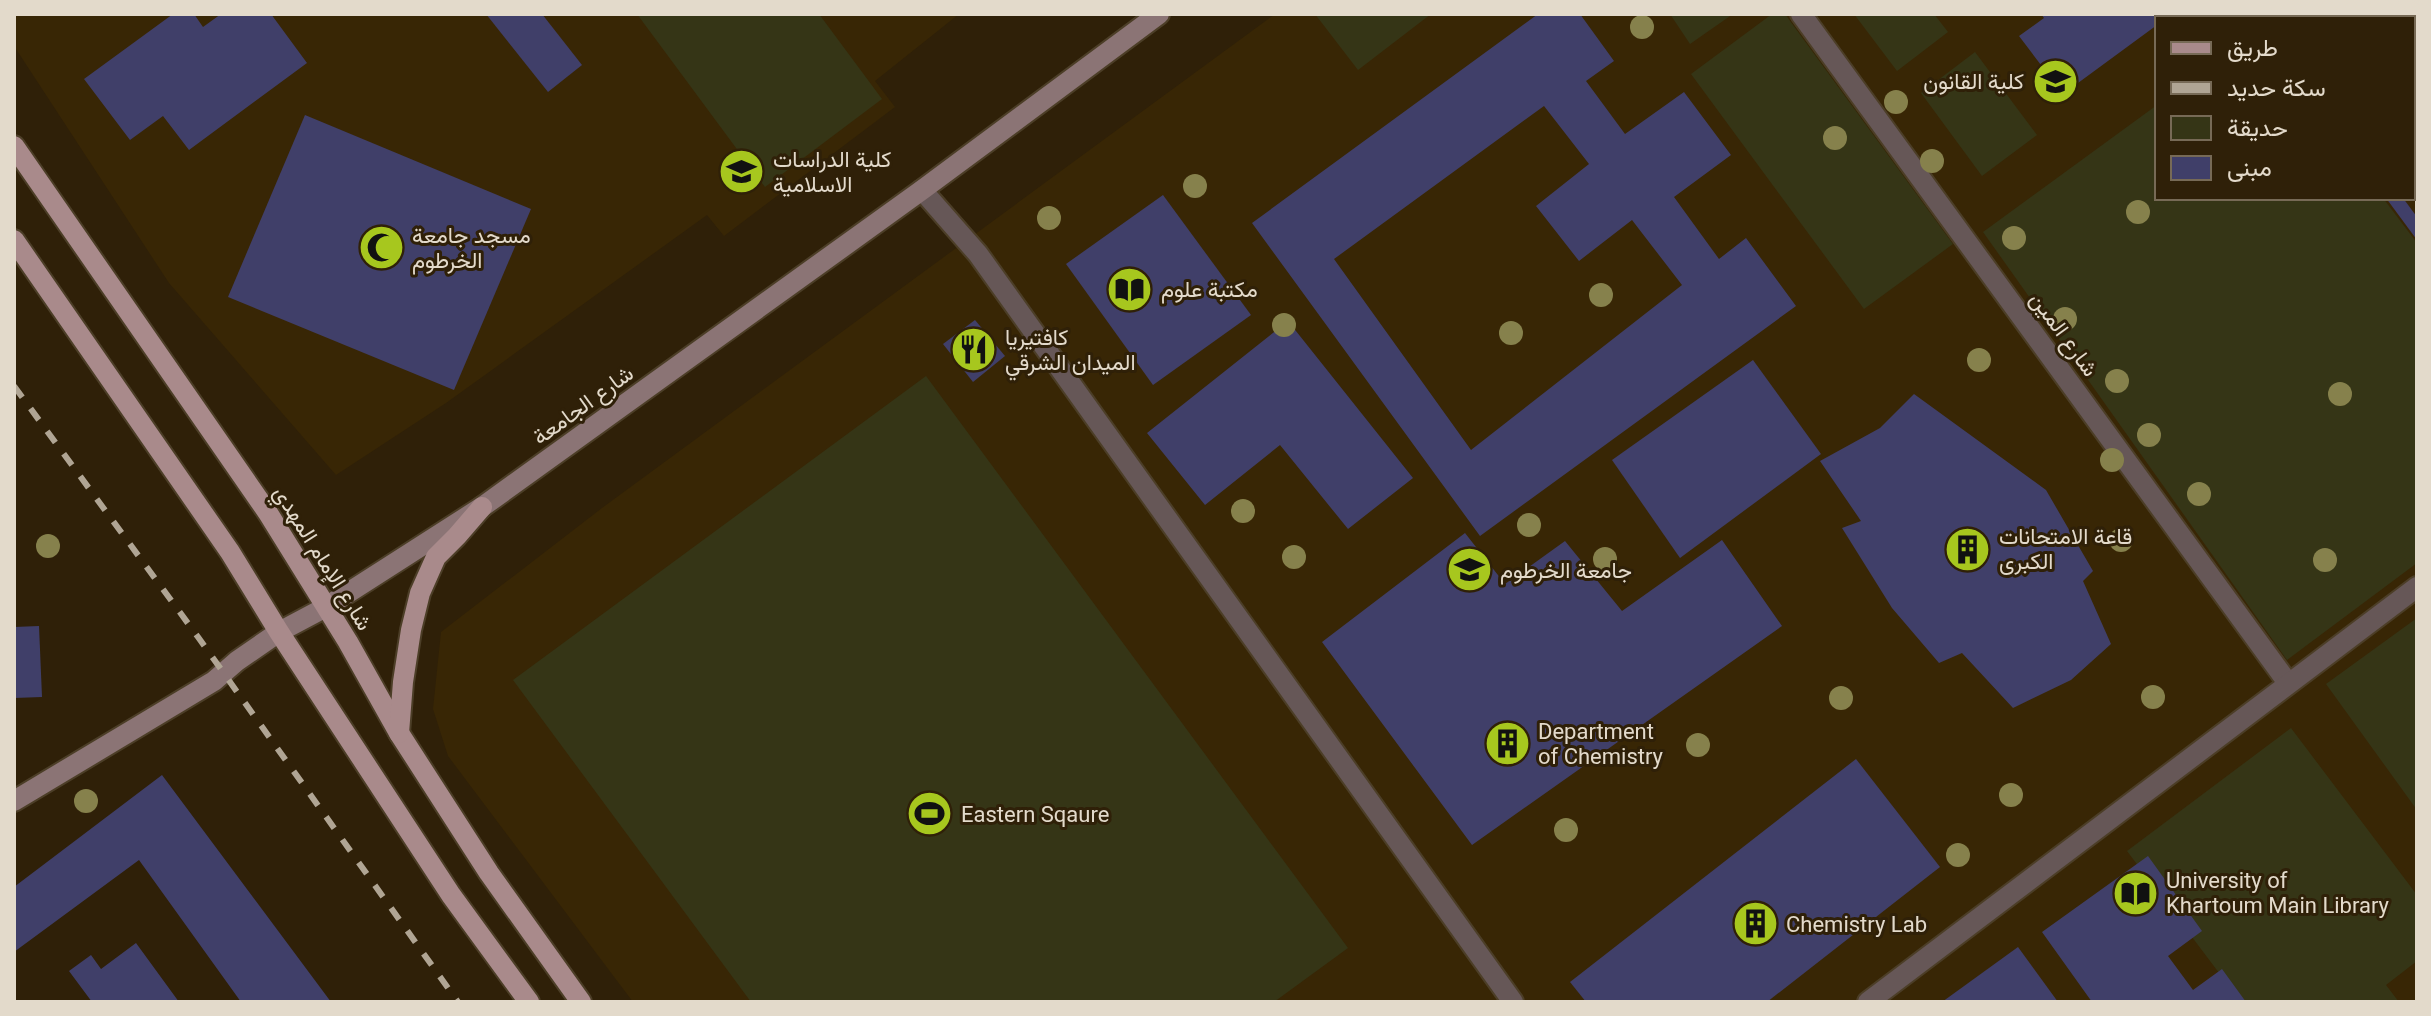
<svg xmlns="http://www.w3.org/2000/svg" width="2431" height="1016" viewBox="0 0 2431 1016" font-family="Roboto,Vazirmatn,sans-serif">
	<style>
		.built { fill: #382605; fill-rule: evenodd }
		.green { fill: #353516 }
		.building { fill: #403f69; fill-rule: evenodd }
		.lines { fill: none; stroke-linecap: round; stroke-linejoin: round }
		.lane-casing { stroke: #4c3e27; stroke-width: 24 }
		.secondary-casing { stroke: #4c3e27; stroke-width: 24 }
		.primary-casing { stroke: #4c3e27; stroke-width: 24 }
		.lane { stroke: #665757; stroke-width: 20 }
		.secondary { stroke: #8b7475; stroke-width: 20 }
		.primary { stroke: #a98a8b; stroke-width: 20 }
		.rail { stroke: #b0a594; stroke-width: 6; stroke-dasharray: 14 14; stroke-linecap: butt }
		.tree { fill: #86814c }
		.labels { text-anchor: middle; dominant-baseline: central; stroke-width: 6; stroke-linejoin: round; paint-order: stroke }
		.poi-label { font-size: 22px; fill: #e3dacb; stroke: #2f2008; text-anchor: start }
		.street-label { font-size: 22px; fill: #e3dacb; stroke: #2f2008 }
	</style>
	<rect width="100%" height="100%" fill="#2f2008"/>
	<!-- built -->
	<g class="built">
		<polygon points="14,14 959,14 875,81 895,107 724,236 707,215 446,403 336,475 169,283 14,46"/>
		<path d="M1275,14H2417V1002H633L448,756L433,709L441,632L602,508ZM2157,18H2413V198H2157Z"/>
	</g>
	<!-- green -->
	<g class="green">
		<polygon points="637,14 819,14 882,99 765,187"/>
		<polygon points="1315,14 1431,14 1358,70"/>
		<polygon points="1670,14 1733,14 1690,44"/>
		<polygon points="1772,14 1785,14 1953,244 1864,309 1691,74"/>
		<polygon points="1854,14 1934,14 1948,32 1897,71"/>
		<polygon points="1975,52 2037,135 1982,176 1921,93"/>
		<polygon points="2157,105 2157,198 2383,198 2417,243 2417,563 2287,660 1983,232"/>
		<polygon points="926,376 1348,948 1274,1002 751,1002 513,680"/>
		<polygon points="2417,618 2417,810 2326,684"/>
		<polygon points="2291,728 2417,895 2417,961 2386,985 2399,1002 2241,1002 2127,851"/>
	</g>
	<!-- building -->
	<g class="building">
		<polygon points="173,14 194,14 203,27 221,14 271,14 307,63 189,150 163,116 130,140 84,79"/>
		<polygon points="486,14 542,14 582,65 548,92"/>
		<path d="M1538,14H1580L1614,61L1586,81L1625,134L1684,92L1731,155L1674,197L1719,259L1746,238L1796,306L1480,536L1252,223ZM1544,106L1589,164L1536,206L1579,261L1632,220L1682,285L1471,450L1334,259Z"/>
		<polygon points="2041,14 2171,14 2166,18 2157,18 2157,25 2063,94 2019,36 2044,18"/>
		<polygon points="2320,14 2394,14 2389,18 2323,18"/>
		<polygon points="2417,19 2417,131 2413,134 2413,22"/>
		<polygon points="305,115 531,209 454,390 228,297"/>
		<polygon points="1163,195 1251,315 1153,385 1066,264"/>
		<polygon points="2386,198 2403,198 2417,217 2417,240"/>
		<polygon points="975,320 1005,356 973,382 943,344"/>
		<polygon points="1288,321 1413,478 1348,529 1280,445 1205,505 1147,433"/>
		<polygon points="1753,360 1821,454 1680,558 1612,460"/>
		<polygon points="1914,394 2046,490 2093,571 2083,581 2111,644 2071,680 2013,708 1962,653 1939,663 1892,608 1842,528 1861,521 1820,461 1880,428"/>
		<polygon points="1465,533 1505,584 1565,541 1622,611 1722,540 1782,626 1472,845 1322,642"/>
		<polygon points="39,626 42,697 14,698 14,627"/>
		<polygon points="1856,759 1940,867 1767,1002 1586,1002 1570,982"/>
		<polygon points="162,775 331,1002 241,1002 139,860 14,952 14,887"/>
		<polygon points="2148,856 2202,931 2168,956 2193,990 2222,969 2246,1002 2092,1002 2042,932"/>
		<polygon points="136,943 179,1002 92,1002 69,971 91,955 101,969"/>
		<polygon points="2018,947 2058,1002 1942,1002"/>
	</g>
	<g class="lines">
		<defs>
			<g id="lane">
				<polyline points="1801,14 2288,683"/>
				<polyline points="922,190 978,254 1513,1002"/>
				<polyline points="1868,1002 2417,587"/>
			</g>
			<polyline id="secondary" points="14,801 214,681 237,661 279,632 326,607 482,507 922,190 1159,14"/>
			<g id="primary">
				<polyline points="14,146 268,513 348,642 399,733 489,873 581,1002"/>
				<polyline points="14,240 230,552 279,632 451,895 529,1002"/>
				<polyline points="399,733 403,682 411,630 420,593 436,557 457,536 482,507"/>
			</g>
		</defs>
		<!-- lane casing -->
		<use href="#lane" class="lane-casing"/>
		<!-- secondary casing -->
		<use href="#secondary" class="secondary-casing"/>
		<!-- primary casing -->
		<use href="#primary" class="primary-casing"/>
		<!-- lane -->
		<use href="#lane" class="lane"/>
		<!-- secondary -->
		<use href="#secondary" class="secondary"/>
		<!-- primary -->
		<use href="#primary" class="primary"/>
		<!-- rail -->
		<polyline class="rail" points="14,386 198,637 458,1002"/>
	</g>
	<!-- trees -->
	<g class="tree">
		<circle cx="1642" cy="27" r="12"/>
		<circle cx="1896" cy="102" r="12"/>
		<circle cx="1835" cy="138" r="12"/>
		<circle cx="1932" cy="161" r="12"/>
		<circle cx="1195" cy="186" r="12"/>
		<circle cx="2138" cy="212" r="12"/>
		<circle cx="1049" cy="218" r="12"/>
		<circle cx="2014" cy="238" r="12"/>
		<circle cx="1601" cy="295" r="12"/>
		<circle cx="2065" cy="319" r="12"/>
		<circle cx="1284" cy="325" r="12"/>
		<circle cx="1511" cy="333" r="12"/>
		<circle cx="1979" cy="360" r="12"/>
		<circle cx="2117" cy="381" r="12"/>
		<circle cx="2340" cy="394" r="12"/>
		<circle cx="2149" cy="435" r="12"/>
		<circle cx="2112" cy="460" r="12"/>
		<circle cx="2199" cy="494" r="12"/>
		<circle cx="1243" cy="511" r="12"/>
		<circle cx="1529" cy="525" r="12"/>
		<circle cx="2121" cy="540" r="12"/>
		<circle cx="48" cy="546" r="12"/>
		<circle cx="1294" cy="557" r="12"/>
		<circle cx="1605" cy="559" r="12"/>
		<circle cx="2325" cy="560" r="12"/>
		<circle cx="2153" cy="697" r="12"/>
		<circle cx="1841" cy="698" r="12"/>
		<circle cx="1698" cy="745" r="12"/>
		<circle cx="2011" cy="795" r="12"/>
		<circle cx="86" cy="801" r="12"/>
		<circle cx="1566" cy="830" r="12"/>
		<circle cx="1958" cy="855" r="12"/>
	</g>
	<!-- icons -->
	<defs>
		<symbol id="university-disc" viewBox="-11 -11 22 22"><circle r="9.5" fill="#a7c71e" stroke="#2f2008"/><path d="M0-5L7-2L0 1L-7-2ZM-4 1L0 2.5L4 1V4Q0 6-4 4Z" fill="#111"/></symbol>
		<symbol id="mosque-disc" viewBox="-11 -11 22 22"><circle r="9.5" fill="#a7c71e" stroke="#2f2008"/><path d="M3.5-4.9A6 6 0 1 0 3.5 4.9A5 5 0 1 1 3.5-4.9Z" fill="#111"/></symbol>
		<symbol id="library-disc" viewBox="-11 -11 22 22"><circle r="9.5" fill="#a7c71e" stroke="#2f2008"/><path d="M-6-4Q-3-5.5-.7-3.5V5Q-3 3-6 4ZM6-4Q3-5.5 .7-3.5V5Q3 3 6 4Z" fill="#111"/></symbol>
		<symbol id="restaurant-disc" viewBox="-11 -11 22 22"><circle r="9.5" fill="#a7c71e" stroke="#2f2008"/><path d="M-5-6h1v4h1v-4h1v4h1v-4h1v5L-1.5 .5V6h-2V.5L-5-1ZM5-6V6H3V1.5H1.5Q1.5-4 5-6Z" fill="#111"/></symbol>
		<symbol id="building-disc" viewBox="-11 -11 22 22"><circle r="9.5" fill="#a7c71e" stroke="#2f2008"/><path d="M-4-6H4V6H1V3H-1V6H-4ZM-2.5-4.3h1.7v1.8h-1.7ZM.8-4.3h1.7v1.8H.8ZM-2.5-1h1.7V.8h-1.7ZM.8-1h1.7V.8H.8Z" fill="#111"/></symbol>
		<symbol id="stadium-disc" viewBox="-11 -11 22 22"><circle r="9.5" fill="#a7c71e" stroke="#2f2008"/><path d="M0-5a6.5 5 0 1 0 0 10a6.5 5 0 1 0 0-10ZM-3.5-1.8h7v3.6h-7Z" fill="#111"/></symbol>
	</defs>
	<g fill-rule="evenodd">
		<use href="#university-disc" x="2030" y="56" width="51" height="51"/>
		<use href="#university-disc" x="716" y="146" width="51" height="51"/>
		<use href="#mosque-disc" x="356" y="222" width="51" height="51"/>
		<use href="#library-disc" x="1104" y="264" width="51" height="51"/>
		<use href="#restaurant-disc" x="948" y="324" width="51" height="51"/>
		<use href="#building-disc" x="1942" y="524" width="51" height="51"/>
		<use href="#university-disc" x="1444" y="544" width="51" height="51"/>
		<use href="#building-disc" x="1482" y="718" width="51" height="51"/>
		<use href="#stadium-disc" x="904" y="788" width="51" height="51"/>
		<use href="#library-disc" x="2110" y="868" width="51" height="51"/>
		<use href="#building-disc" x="1730" y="898" width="51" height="51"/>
	</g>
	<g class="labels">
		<!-- poi labels -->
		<g class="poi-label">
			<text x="2024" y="81" text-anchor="end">كلية القانون</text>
			<text x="773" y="159">كلية الدراسات<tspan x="773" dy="25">الاسلامية</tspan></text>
			<text x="412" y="235">مسجد جامعة<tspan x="412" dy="25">الخرطوم</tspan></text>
			<text x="1161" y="289">مكتبة علوم</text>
			<text x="1005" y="337">كافتيريا<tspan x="1005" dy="25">الميدان الشرقي</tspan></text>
			<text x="1999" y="536">قاعة الامتحانات<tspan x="1999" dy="25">الكبرى</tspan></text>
			<text x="1500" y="570">جامعة الخرطوم</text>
			<text x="1538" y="731">Department<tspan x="1538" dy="25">of Chemistry</tspan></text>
			<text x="961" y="814">Eastern Sqaure</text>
			<text x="2166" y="880">University of<tspan x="2166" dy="25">Khartoum Main Library</tspan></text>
			<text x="1786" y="924">Chemistry Lab</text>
		</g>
		<!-- street labels -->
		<g class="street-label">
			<text transform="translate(2064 334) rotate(54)">شارع المين</text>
			<text transform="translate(583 405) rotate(-36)">شارع الجامعة</text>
			<text transform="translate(323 558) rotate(58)">شارع الإمام المهدي</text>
		</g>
	</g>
	<!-- border -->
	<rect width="2431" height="1016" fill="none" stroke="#e3dacb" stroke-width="32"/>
	<!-- legend -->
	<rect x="2155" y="16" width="260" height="184" fill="#2f2008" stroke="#776a56" stroke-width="2"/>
	<rect x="2171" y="42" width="40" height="12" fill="#a98a8b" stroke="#776a56" stroke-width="2"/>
	<text x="2227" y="56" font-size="24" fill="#e3dacb">طريق</text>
	<rect x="2171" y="82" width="40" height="12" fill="#b0a594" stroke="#776a56" stroke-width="2"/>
	<text x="2227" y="96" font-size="24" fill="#e3dacb">سكة حديد</text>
	<rect x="2171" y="116" width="40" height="24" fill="#353516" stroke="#776a56" stroke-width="2"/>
	<text x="2227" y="136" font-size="24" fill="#e3dacb">حديقة</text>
	<rect x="2171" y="156" width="40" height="24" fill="#403f69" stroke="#776a56" stroke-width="2"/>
	<text x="2227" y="176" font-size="24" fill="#e3dacb">مبنى</text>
</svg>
